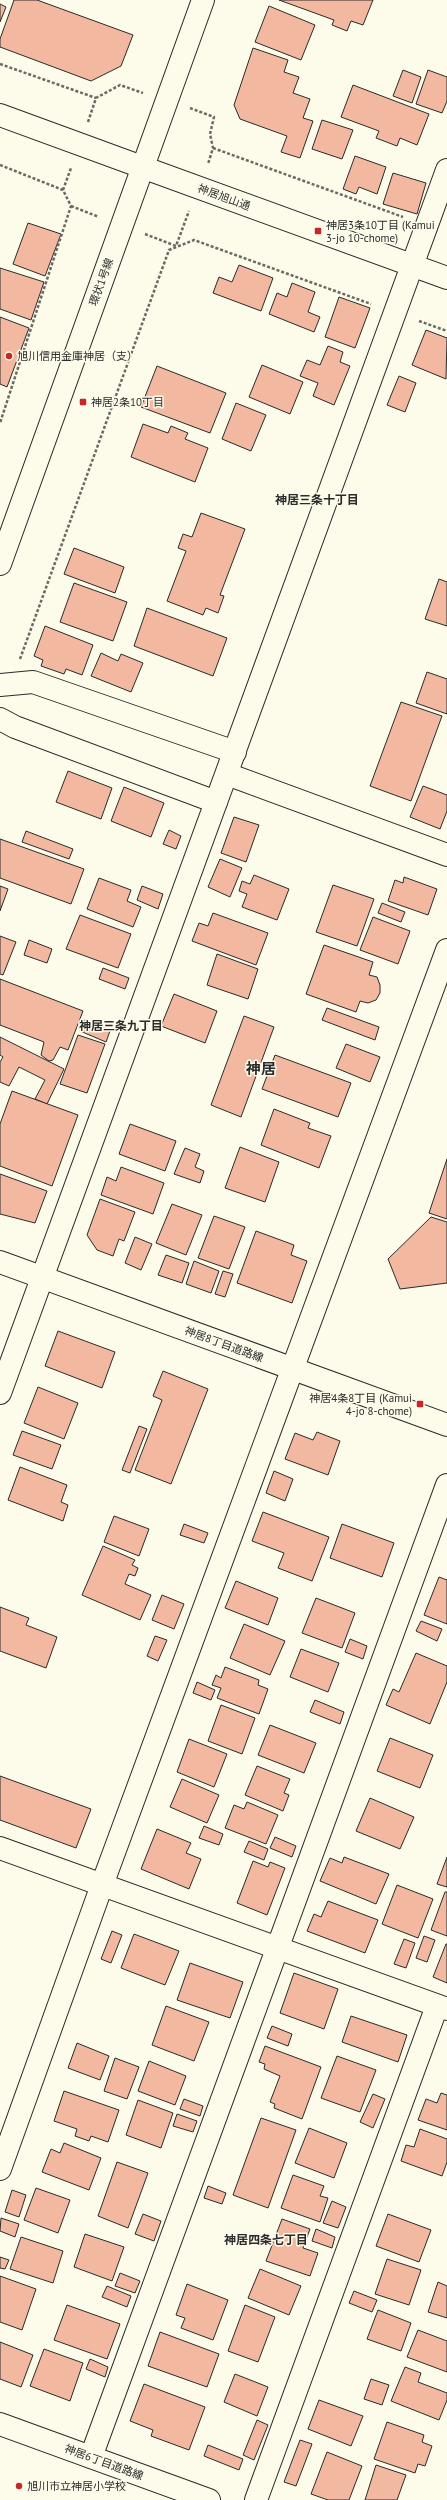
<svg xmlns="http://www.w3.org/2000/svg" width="447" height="2500" viewBox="0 0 447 2500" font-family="'PT Sans','Noto Sans JP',sans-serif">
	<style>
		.building { fill: #f2b8a0; stroke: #2b2b2b }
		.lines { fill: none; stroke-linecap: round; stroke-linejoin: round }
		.minor-casing { stroke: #2b2b2b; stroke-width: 24 }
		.tertiary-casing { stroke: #2b2b2b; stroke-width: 24 }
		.primary-casing { stroke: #2b2b2b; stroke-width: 24 }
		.path { stroke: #6a6964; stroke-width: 2.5; stroke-dasharray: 3 2; stroke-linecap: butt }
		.minor { stroke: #fdfbea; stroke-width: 22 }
		.tertiary { stroke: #fdfbea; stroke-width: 22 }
		.primary { stroke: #fdfbea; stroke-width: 22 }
		.poi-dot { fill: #c62828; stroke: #fdfbea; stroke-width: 1.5 }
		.labels { text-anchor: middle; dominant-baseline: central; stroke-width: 3; stroke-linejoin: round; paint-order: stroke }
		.street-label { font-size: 11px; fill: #2b2b2b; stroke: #fdfbea }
		.poi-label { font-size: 11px; fill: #2b2b2b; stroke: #fdfbea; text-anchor: start }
		.neighbourhood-label { font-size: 12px; font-weight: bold; fill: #2b2b2b; stroke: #fdfbea }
		.district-label { font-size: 15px; font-weight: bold; fill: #2b2b2b; stroke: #fdfbea }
	</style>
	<rect width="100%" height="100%" fill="#fdfbea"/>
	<!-- building -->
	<g class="building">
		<polygon points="14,0 37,0 133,35 121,66 91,81 0,47 0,39"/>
		<polygon points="279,0 373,0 363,25 351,21 347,31 332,25 334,20"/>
		<polygon points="0,4 6,7 0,22"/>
		<polygon points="269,6 315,25 301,60 255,42"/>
		<polygon points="253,48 288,60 284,72 299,77 293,93 310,99 303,118 313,121 300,158 281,152 287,136 240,119 234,105"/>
		<polygon points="403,70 421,77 412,103 393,96"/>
		<polygon points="428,70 447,77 447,101 442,113 416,104"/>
		<polygon points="353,85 429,114 417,145 400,138 397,146 376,138 379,131 341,117"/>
		<polygon points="322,120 353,130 342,159 312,149"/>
		<polygon points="355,156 386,167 377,194 359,187 356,194 343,189"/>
		<polygon points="393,173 426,183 417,214 383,204"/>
		<polygon points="28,223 61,234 45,276 13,264"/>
		<polygon points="239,265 273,278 261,311 213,293 219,277 232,282"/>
		<polygon points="0,268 44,282 31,320 0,309"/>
		<polygon points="292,283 315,292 308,312 320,317 314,332 269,314 277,293 287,297"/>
		<polygon points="339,297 370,308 355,348 325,337"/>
		<polygon points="0,317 29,328 7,387 0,384"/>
		<polygon points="426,330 447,338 446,379 412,365"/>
		<polygon points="328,346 343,352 340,362 350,366 334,405 313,396 318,383 300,376 307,360 320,365"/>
		<polygon points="262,365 303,382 290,414 249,397"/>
		<polygon points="157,366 226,393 210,433 141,407"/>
		<polygon points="399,376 416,383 405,412 387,405"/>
		<polygon points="236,403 266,415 251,451 222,439"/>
		<polygon points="143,424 168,433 171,426 188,433 185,439 208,448 195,482 131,457"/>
		<polygon points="201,513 245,529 220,595 224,596 218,613 206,608 203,615 167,601 186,551 178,548 183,534 192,537"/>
		<polygon points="74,548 124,567 115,593 64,574"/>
		<polygon points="439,579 447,582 447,626 425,619"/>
		<polygon points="74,583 127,602 113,641 60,622"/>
		<polygon points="147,608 227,638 213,676 134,646"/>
		<polygon points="45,626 93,645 82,675 66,669 64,674 41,666 43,660 34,656"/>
		<polygon points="101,653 118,661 121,654 143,663 131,692 91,676"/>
		<polygon points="427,672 447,679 447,714 416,703"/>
		<polygon points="401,702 442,716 411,801 370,786"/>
		<polygon points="68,771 112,788 101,819 56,802"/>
		<polygon points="423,786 447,795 447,811 440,829 410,817"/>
		<polygon points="124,787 164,803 151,837 111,821"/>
		<polygon points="234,817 259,825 246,862 221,853"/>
		<polygon points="169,830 181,836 176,849 163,844"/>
		<polygon points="26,831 73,849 69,859 22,842"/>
		<polygon points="0,839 84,869 71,904 0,878"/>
		<polygon points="220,859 242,868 230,897 208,887"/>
		<polygon points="254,875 289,889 277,920 242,907 247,894 239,891 242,881 250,884"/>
		<polygon points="404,877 437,889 428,915 388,901 395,880 403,883"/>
		<polygon points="99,878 131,890 127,901 141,907 133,927 87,909"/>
		<polygon points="333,885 374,899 357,946 316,932"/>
		<polygon points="0,886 8,889 0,911"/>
		<polygon points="142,886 163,894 158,909 137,900"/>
		<polygon points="382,903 405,912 401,922 378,913"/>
		<polygon points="213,913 268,933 256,965 192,941 199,923 208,926"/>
		<polygon points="80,915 131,934 118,968 66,949"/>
		<polygon points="373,917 410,931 398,964 360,950"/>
		<polygon points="0,936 16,942 3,975 0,974"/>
		<polygon points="29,940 52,949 47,963 24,955"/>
		<polygon points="324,945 373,962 369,975 377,977 380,985 380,993 376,1000 368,1003 360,1001 356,1012 306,994"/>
		<polygon points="217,954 258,969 248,999 207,985"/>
		<polygon points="103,968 129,978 125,989 99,979"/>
		<polygon points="0,979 83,1011 68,1050 60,1047 53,1060 49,1061 41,1055 44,1042 0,1025"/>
		<polygon points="174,994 217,1011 205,1043 161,1026"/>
		<polygon points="327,1008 379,1027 375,1040 322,1020"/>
		<polygon points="244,1016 274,1027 241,1117 211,1105"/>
		<polygon points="84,1020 110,1031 106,1042 80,1031"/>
		<polygon points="78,1035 105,1044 87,1093 60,1084"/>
		<polygon points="0,1037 64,1069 47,1104 35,1099 45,1080 19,1067 9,1086 0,1082 0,1062 3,1057 0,1055"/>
		<polygon points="346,1044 380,1057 370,1082 336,1068"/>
		<polygon points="275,1055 351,1083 338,1117 262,1089"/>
		<polygon points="12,1091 78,1115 52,1186 0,1166 0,1124"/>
		<polygon points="274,1109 310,1123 308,1128 331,1136 319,1168 261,1145"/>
		<polygon points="130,1124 176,1141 165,1171 119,1154"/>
		<polygon points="240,1147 279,1162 265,1202 225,1188"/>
		<polygon points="185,1148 200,1154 195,1167 204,1171 200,1183 174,1174"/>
		<polygon points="447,1159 447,1219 429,1213"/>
		<polygon points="121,1167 164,1183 153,1214 101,1195 107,1177 116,1181"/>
		<polygon points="0,1174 47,1191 35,1223 0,1214"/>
		<polygon points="100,1199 135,1212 124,1241 119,1239 113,1256 97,1250 87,1235"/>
		<polygon points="172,1204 202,1215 186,1255 156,1243"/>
		<polygon points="214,1216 245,1227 229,1269 198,1258"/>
		<polygon points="431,1217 447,1222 447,1283 400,1289 388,1259"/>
		<polygon points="256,1231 294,1245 291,1255 307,1261 292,1303 237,1283"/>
		<polygon points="135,1237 152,1244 141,1270 125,1263"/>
		<polygon points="166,1255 189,1263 182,1283 158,1275"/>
		<polygon points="194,1261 219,1271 211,1293 186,1284"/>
		<polygon points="223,1271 233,1274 225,1297 215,1294"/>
		<polygon points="58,1331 115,1352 102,1388 45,1366"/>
		<polygon points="163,1371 208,1389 171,1484 135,1470 162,1400 153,1396"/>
		<polygon points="38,1387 78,1403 64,1439 24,1423"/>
		<polygon points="139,1426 147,1429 130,1473 122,1470"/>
		<polygon points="22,1431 61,1445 52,1469 13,1455"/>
		<polygon points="317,1432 340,1441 328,1475 285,1459 295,1433 313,1440"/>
		<polygon points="20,1467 67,1485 61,1502 68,1505 63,1521 8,1500"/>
		<polygon points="274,1471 293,1479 285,1501 266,1493"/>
		<polygon points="263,1512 329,1537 312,1581 278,1568 284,1553 252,1541"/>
		<polygon points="114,1516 149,1529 139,1556 104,1542"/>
		<polygon points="184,1524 208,1533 204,1543 180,1535"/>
		<polygon points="342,1524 394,1543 382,1577 330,1558"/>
		<polygon points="103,1546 135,1560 132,1565 138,1568 135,1576 129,1574 125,1584 151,1595 140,1620 82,1595"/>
		<polygon points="439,1577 447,1580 447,1624 424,1615"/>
		<polygon points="236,1581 278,1598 268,1625 225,1608"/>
		<polygon points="162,1595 184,1604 174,1629 152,1620"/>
		<polygon points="316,1598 355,1613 342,1648 302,1633"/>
		<polygon points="0,1607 29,1618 26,1625 57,1637 46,1668 0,1651"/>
		<polygon points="421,1621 442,1629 437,1641 416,1631"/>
		<polygon points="244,1624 285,1641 270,1675 230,1658"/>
		<polygon points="155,1636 167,1640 158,1661 147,1656"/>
		<polygon points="350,1639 367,1646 363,1659 345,1652"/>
		<polygon points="301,1649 339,1663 328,1692 290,1677"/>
		<polygon points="416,1653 447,1666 447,1682 430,1724 386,1705 393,1689 399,1692"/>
		<polygon points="225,1667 259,1680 258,1685 268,1689 259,1714 217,1698 221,1688 212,1685 216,1675 221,1678"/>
		<polygon points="197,1682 215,1690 211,1700 193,1693"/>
		<polygon points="315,1700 344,1712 340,1724 310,1712"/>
		<polygon points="221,1705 255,1718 242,1754 208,1741"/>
		<polygon points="270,1725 316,1743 304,1773 258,1755"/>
		<polygon points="390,1738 433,1755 420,1788 377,1771"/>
		<polygon points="189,1739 227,1754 214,1787 177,1772"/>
		<polygon points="257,1766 290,1779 284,1793 289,1795 283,1811 245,1795"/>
		<polygon points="0,1776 91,1809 76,1848 0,1820"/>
		<polygon points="182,1779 219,1795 207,1823 170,1807"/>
		<polygon points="370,1798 414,1817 400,1849 356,1831"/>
		<polygon points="247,1802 278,1815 266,1844 225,1828 234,1805 244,1809"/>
		<polygon points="204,1826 223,1834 219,1845 199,1838"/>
		<polygon points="157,1829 191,1843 186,1853 201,1859 189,1889 141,1869"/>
		<polygon points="275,1837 296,1846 292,1857 270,1848"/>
		<polygon points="249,1841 268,1849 264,1860 244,1852"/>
		<polygon points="344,1857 389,1874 376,1904 320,1881 330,1858 342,1863"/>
		<polygon points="447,1857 447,1887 437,1884"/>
		<polygon points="253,1861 268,1867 270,1862 285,1868 267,1915 237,1903"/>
		<polygon points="397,1885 433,1899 418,1938 382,1924"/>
		<polygon points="445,1892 447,1892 447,1936 431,1930"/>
		<polygon points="328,1901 378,1920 365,1953 307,1931 314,1914 321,1917"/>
		<polygon points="112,1931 122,1935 111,1963 101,1959"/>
		<polygon points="134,1934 179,1951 165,1985 121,1968"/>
		<polygon points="424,1936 435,1940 427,1962 416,1958"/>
		<polygon points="404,1939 415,1943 406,1968 394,1964"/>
		<polygon points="446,1944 447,1944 447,1983 433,1977"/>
		<polygon points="190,1963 243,1982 230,2018 177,2000"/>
		<polygon points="294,1973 338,1989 324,2029 280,2013"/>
		<polygon points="166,2006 209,2022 194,2061 152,2045"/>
		<polygon points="351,2016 407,2035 398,2062 342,2042"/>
		<polygon points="272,2026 292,2034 288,2046 267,2038"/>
		<polygon points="77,2043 109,2056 100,2080 68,2068"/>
		<polygon points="265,2046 321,2067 302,2119 274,2108 275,2104 270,2102 280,2076 264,2069 265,2064 259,2062"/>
		<polygon points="337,2056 376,2070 360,2112 321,2098"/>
		<polygon points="115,2058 139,2067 127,2099 104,2091"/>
		<polygon points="149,2061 186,2076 175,2105 138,2091"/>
		<polygon points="64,2091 119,2110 108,2142 91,2136 89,2141 75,2136 77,2129 54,2121"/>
		<polygon points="441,2093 447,2095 447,2130 418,2120 426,2099 437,2103"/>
		<polygon points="373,2094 385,2099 373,2128 360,2122"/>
		<polygon points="184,2099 203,2106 200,2116 180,2109"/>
		<polygon points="138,2100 173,2113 161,2148 126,2135"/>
		<polygon points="177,2114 197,2121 193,2132 173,2126"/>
		<polygon points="261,2118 296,2130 268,2208 233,2195"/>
		<polygon points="309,2128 347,2143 334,2178 295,2163"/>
		<polygon points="420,2129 447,2139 447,2162 442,2176 401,2161 406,2145 414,2147"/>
		<polygon points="64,2143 101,2158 89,2190 42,2172 51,2149 60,2153"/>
		<polygon points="117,2162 148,2173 128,2228 98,2216"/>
		<polygon points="293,2175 324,2186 320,2196 328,2198 320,2222 281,2208"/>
		<polygon points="208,2186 226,2193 222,2204 204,2198"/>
		<polygon points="36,2188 70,2200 58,2233 24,2220"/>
		<polygon points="12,2190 26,2195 19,2217 5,2212"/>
		<polygon points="332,2201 346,2207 338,2228 323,2223"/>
		<polygon points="143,2214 161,2221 154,2241 135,2234"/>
		<polygon points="388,2214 431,2230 419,2262 376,2246"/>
		<polygon points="1,2218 19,2224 15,2237 0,2231"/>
		<polygon points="282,2219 310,2229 303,2248 318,2253 310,2276 266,2261"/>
		<polygon points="316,2229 335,2237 332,2248 312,2241"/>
		<polygon points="85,2234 124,2247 112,2281 74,2267"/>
		<polygon points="21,2237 63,2251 53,2283 10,2269"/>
		<polygon points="0,2257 9,2260 5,2269 0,2268"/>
		<polygon points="387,2259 421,2270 409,2305 375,2294"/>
		<polygon points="260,2269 301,2286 289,2315 248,2298"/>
		<polygon points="120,2273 140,2281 135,2293 115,2286"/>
		<polygon points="0,2276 36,2289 22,2330 0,2322"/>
		<polygon points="438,2282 447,2286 447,2318 428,2312"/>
		<polygon points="187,2284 228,2300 213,2340 181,2328 185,2318 176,2315"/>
		<polygon points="107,2286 131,2296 127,2307 102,2297"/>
		<polygon points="354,2291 377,2300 372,2312 349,2303"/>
		<polygon points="67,2305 120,2324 107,2359 54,2340"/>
		<polygon points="245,2305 275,2317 258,2362 228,2351"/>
		<polygon points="378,2310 411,2323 401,2351 367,2339"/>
		<polygon points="418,2330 447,2341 447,2372 407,2357"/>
		<polygon points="160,2332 219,2354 207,2387 148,2366"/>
		<polygon points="0,2342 33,2355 21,2387 0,2379"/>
		<polygon points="44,2349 83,2363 70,2401 30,2386"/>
		<polygon points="90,2359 108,2367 105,2377 86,2369"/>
		<polygon points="405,2367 421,2373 418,2382 447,2393 447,2400 439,2420 391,2401"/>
		<polygon points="235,2374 268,2387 257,2416 224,2402"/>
		<polygon points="371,2379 389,2385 382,2405 364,2399"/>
		<polygon points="144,2384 205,2407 189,2450 151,2436 153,2430 130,2421"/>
		<polygon points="319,2400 363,2416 351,2446 308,2429"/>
		<polygon points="257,2420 268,2425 254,2460 243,2455"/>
		<polygon points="387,2422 424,2435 422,2442 432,2446 425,2466 418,2464 415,2473 374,2459"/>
		<polygon points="300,2440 312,2444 296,2486 284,2482"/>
		<polygon points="208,2445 243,2459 239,2470 204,2456"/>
		<polygon points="327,2452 362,2466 349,2500 328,2500 311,2494"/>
		<polygon points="376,2465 406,2475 397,2500 365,2500"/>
	</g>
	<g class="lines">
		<defs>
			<g id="minor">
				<polyline points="0,685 33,682 235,752"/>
				<polyline points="0,719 15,727 216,802"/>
				<polyline points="227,774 447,855"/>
				<polyline points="0,1262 447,1425"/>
				<polyline points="0,1393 447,170"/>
				<polyline points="0,1848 447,2009"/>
				<polyline points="0,2169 102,1885 447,950"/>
				<polyline points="0,2424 209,2500"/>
				<polyline points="91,2457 447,1485"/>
				<polyline points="256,2500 437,2006"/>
			</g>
			<polyline id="tertiary" points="142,167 447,278"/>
			<g id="primary">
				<polyline points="0,115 142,167"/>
				<polyline points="0,564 203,0"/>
			</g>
		</defs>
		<!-- minor casing -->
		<use href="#minor" class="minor-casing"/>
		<!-- tertiary casing -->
		<use href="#tertiary" class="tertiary-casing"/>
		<!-- primary casing -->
		<use href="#primary" class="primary-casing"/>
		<!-- path -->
		<g class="path">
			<polyline points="0,64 96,98"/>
			<polyline points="190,108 214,117 210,134 213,148 208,164"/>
			<polyline points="88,122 96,98 120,85 143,93"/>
			<polyline points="213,148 403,217"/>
			<polyline points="0,165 63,190 71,206 0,423"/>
			<polyline points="63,190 71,168"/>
			<polyline points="71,206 99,217"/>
			<polyline points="145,234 176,246 189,211"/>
			<polyline points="419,321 447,331"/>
			<polyline points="20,659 169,250 194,240 371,304"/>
		</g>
		<!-- minor -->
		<use href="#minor" class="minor"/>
		<!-- tertiary -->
		<use href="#tertiary" class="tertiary"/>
		<!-- primary -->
		<use href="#primary" class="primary"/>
	</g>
	<!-- markers -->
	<g class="poi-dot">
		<rect x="314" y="227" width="8" height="8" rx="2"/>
		<circle cx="9" cy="356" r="4"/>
		<rect x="79" y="398" width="8" height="8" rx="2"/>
		<rect x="416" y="1400" width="8" height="8" rx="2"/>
		<circle cx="19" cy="2486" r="4"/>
	</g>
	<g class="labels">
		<!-- street labels -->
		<g class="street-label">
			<text transform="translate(224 197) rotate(20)">神居旭山通</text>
			<text transform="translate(101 282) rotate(-70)">環状1号線</text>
			<text transform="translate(224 1344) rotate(20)">神居8丁目道路線</text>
			<text transform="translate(104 2462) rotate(20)">神居6丁目道路線</text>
		</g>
		<!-- poi labels -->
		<g class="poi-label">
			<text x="326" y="225">神居3条10丁目 (Kamui<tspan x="326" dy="13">3-jo 10-chome)</tspan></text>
			<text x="17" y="356">旭川信用金庫神居（支）</text>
			<text x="91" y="402">神居2条10丁目</text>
			<text x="412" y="1398" text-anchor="end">神居4条8丁目 (Kamui<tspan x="412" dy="13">4-jo 8-chome)</tspan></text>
			<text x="27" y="2486">旭川市立神居小学校</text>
		</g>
		<!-- neighbourhood labels -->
		<g class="neighbourhood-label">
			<text x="317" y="499">神居三条十丁目</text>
			<text x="121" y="1025">神居三条九丁目</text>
			<text x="266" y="2239">神居四条七丁目</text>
		</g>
		<!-- district labels -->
		<g class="district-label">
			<text x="261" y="1068">神居</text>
		</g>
	</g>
</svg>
